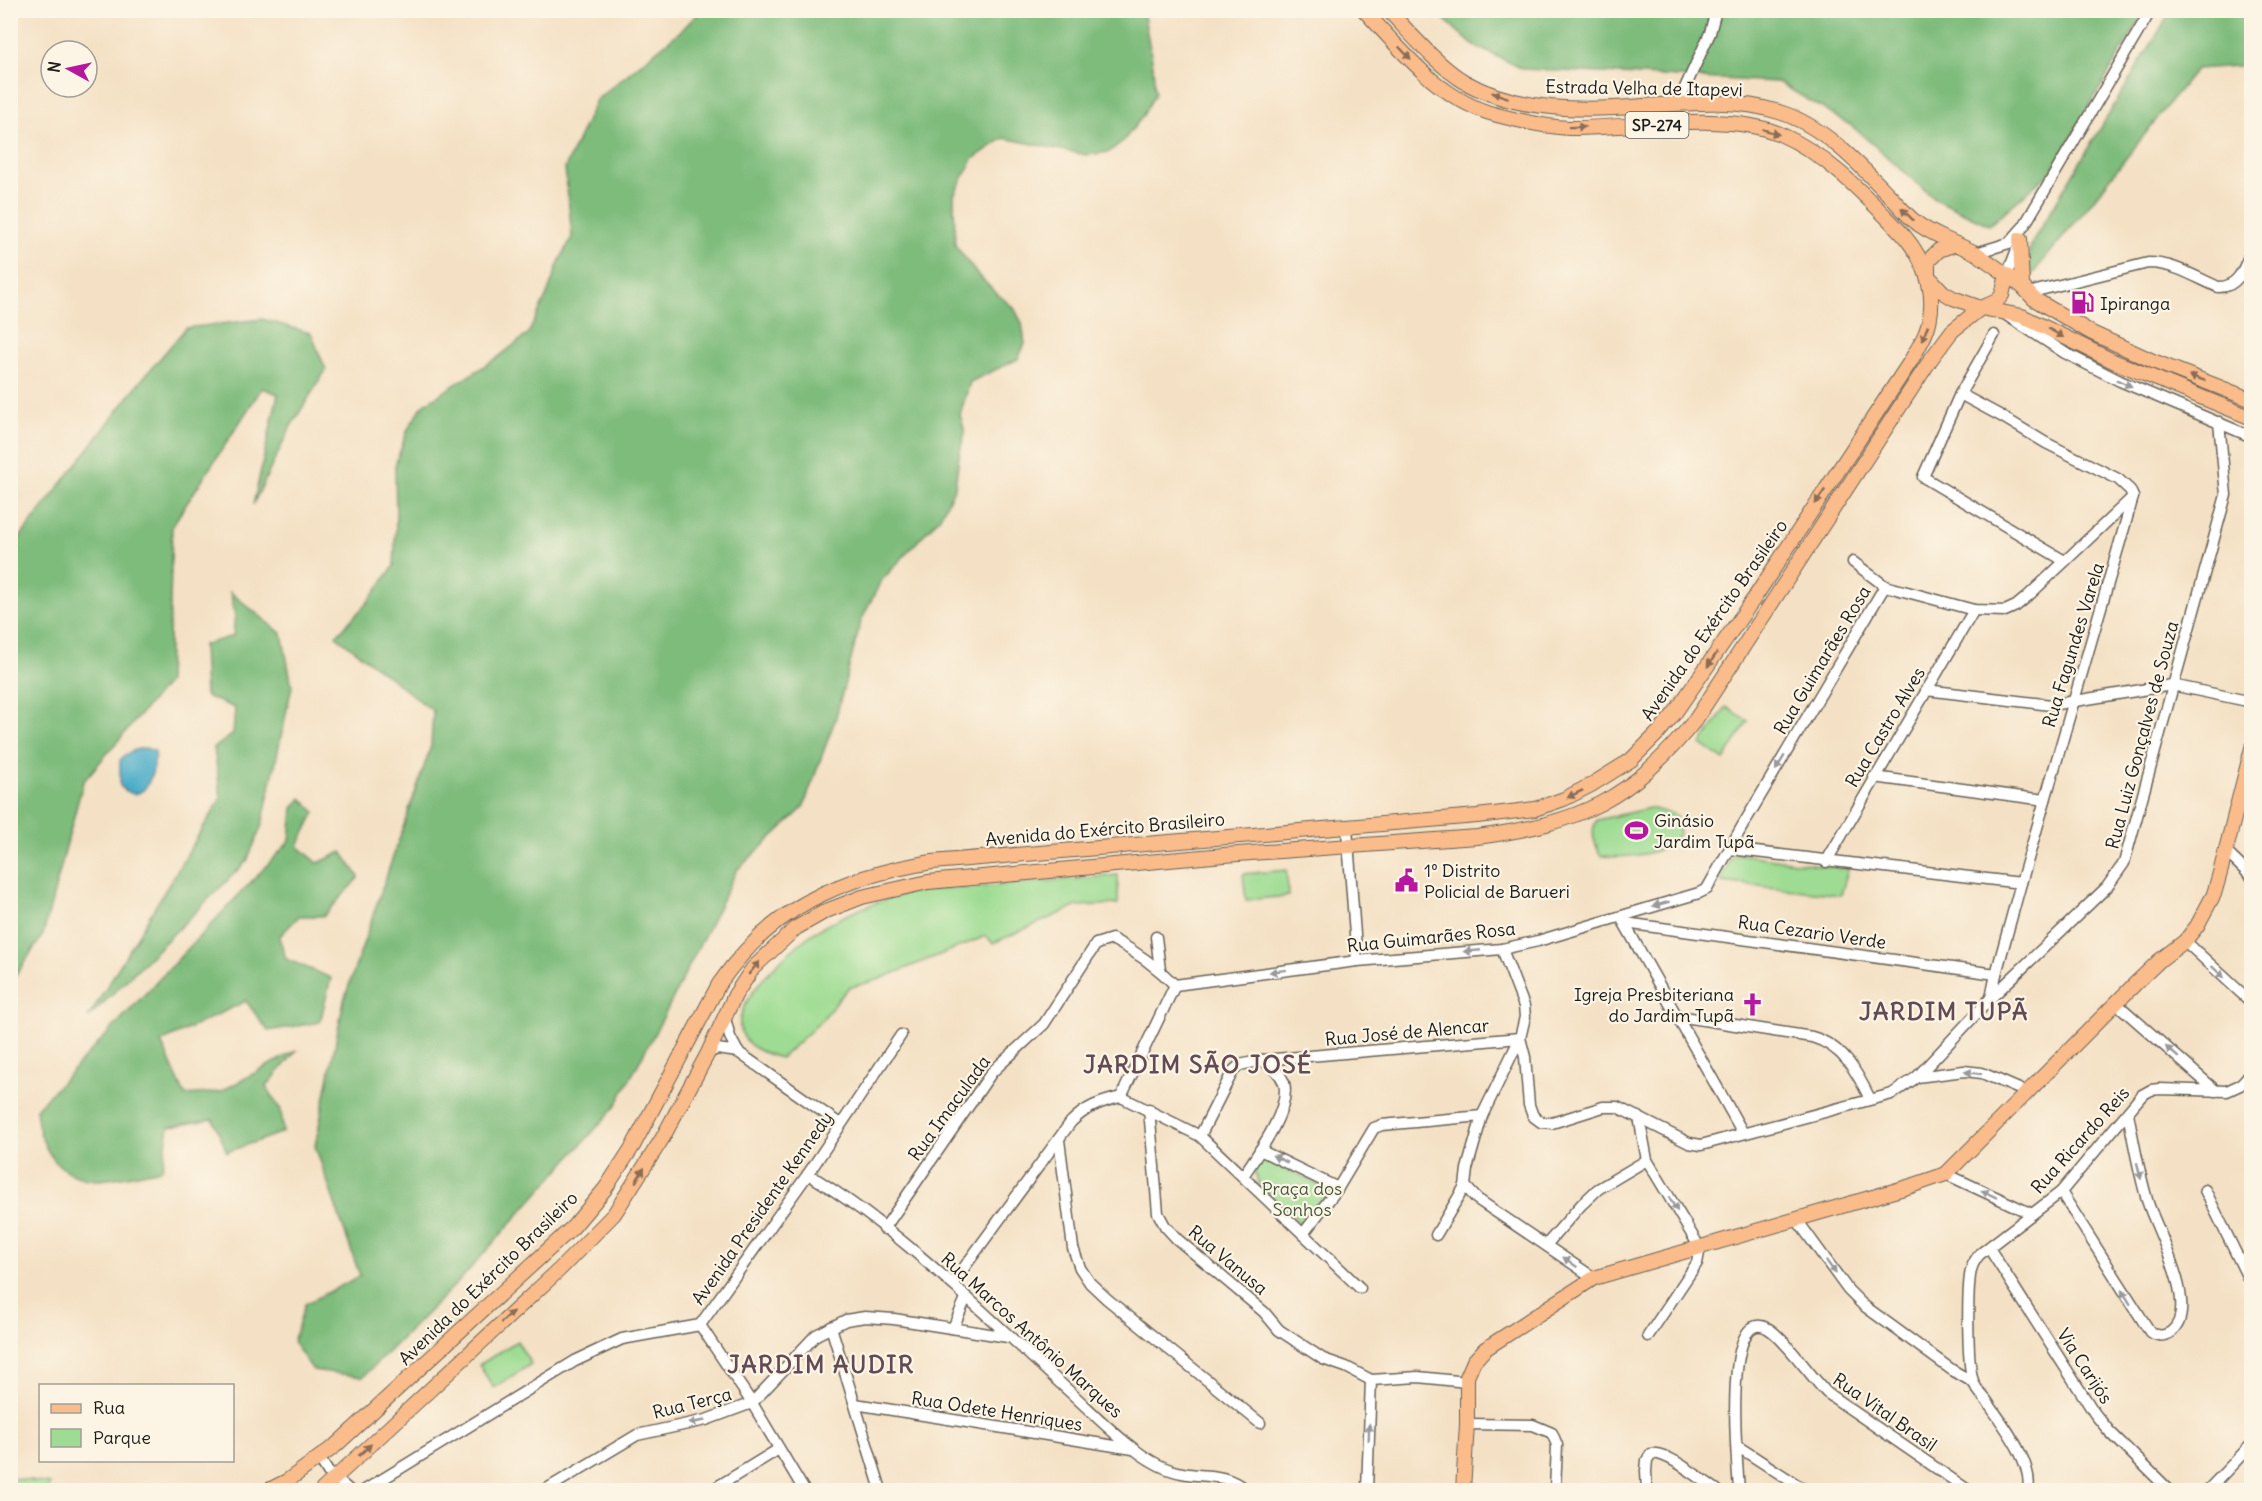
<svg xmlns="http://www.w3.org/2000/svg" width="2262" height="1501" viewBox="0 0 2262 1501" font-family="Delius,sans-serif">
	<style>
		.green { fill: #9ddc92; stroke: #5c7c57; stroke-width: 1.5 }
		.forest { fill: #7ebc7c; stroke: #4d6c4c; stroke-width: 1.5 }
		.water { fill: #49acc8; stroke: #326472; stroke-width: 1.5 }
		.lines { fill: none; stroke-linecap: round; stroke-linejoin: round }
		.minor-casing { stroke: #686157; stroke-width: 13 }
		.major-casing { stroke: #686157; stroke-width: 16 }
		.minor { stroke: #fff; stroke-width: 10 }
		.major { stroke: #fabc8b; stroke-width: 14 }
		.oneway { fill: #8b6c54 }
		.oneway2 { fill: #999 }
		.labels { text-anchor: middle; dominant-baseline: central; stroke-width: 4.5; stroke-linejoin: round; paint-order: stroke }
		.shield { fill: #fcf5e5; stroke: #5f5d58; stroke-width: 1.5 }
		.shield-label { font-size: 16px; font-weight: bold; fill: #1c1c1c }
		.street-label { font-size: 18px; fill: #1c1c1c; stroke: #fcf5e5 }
		.poi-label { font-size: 18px; fill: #1c1c1c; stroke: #fcf5e5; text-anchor: start }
		.park-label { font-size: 18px; fill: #43563f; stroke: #fcf5e5 }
		.district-label { font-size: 24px; font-weight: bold; letter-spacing: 1.5px; fill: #634b55; stroke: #fcf5e5 }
	</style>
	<rect width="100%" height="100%" fill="#fcf5e5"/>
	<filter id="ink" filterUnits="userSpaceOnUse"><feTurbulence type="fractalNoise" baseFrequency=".0167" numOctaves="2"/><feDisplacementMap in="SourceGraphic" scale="12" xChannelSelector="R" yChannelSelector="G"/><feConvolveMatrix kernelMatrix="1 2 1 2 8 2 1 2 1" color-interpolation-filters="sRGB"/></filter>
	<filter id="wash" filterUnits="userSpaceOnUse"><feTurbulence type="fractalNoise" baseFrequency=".008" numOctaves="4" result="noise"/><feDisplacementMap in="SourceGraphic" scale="24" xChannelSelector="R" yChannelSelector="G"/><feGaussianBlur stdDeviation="1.35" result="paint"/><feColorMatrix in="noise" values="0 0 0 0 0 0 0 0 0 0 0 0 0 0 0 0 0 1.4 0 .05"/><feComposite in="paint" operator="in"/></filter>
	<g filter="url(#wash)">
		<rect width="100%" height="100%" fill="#f4e1c5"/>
		<!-- green -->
		<g class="green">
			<polygon points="1726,707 1748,721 1724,760 1701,744"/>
			<path d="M1650,808L1676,815L1679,834C1674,839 1669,846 1662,849C1643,856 1619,858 1601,856C1595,844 1589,832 1597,820Z"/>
			<polygon points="1738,854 1848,869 1841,895 1722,882 1721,879 1731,857"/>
			<polygon points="1286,870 1289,896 1246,900 1243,874"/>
			<path d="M1118,875V904L1077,906L993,943L986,936L877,980L848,988L820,1022L781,1058C765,1054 743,1047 740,1027C736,995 800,939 825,926C850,912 877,901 905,894C924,888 948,889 968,888C1018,883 1068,880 1118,875Z"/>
			<polygon points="1266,1159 1328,1189 1329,1193 1306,1226 1302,1225 1259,1184 1254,1171 1260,1162"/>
			<polygon points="517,1341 531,1364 494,1388 479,1365"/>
			<polygon points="11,1478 50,1484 49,1490 11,1490"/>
		</g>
		<!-- forest -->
		<g class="forest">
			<polygon points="700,11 1143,11 1153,65 1155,94 1142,117 1124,140 1109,152 1086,155 1004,138 973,159 954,195 955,245 976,273 995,292 1014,308 1022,323 1025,344 1018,359 970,382 960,415 965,432 959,456 955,487 940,517 881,581 861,621 836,717 803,808 737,870 665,1014 615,1107 461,1279 363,1377 313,1370 293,1342 305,1304 360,1276 315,1146 344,1000 431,746 433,711 336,636 367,603 394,566 396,521 395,465 408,429 423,405 497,358 528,334 547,295 559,262 572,237 565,168 596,100 683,29"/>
			<polygon points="1435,11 2145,11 2051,172 1989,225 1935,199 1852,126 1778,82 1523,69 1473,45"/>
			<path d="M2171,11H2251V65L2196,69L2083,213L2030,277C2026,261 2028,251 2035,237Z"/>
			<polygon points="262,319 311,333 326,370 291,426 253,505 278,394 262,388 172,526 168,682 83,782 43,935 11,982 11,549 139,383 186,328"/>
			<polygon points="230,592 282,634 292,686 262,825 247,861 88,1018 221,798 214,748 233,734 235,708 205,696 203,645 233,636 235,614"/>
			<path d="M301,798L315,812L298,846L318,863L342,852L359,877L324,916H299L279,937L286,959L331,978L320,1022L268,1031L246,1001L161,1042L185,1095L220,1092L297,1050L266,1087L281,1110L283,1132L227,1152L213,1119L169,1127L162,1169C144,1172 115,1180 97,1180C56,1178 39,1146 36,1109L290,841L293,808Z"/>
		</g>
		<!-- water -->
		<path class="water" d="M145,748L155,751C156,769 145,811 120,786V760C128,752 134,749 145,748Z"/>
	</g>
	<g filter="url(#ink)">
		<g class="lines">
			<defs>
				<g id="minor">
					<polyline points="1678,103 1710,33 1716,10"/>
					<polyline points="1976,253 2009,243 2024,226 2151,10"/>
					<polyline points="2007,275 2018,247"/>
					<path d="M2028,293L2148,263C2174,263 2195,277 2218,287C2239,288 2245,266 2252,249"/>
					<polyline points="2006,315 2065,353 2120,381 2252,437"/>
					<polyline points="1994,335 1960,394 1923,477 2063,560"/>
					<polyline points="1960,394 2001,416 2046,443 2118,479 2130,490 2133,497 2021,883 1996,974 1991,998"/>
					<polyline points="1853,562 1885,586 1974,610 2005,611 2016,606 2028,596 2133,497"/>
					<polyline points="1926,690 2051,705 2172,685 2252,702"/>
					<polyline points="1874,777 2045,800"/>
					<polyline points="1347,828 1357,961"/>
					<polyline points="1730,849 2021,883"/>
					<polyline points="2226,852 2252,877"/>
					<polyline points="1826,862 1974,610"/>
					<polyline points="1623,921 1743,1133"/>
					<polyline points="1625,923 1996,974"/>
					<polyline points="1156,937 1160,970"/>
					<polyline points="2185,941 2252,1003"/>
					<polyline points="1502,949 1524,1006 1525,1017 1520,1038 1525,1057 1529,1105 1533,1116 1541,1122 1552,1123 1603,1107 1617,1107 1689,1143 1701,1145 1892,1094 1917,1077 1991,998 2107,887 2124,863 2226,495 2219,422"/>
					<polyline points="1175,985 1357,961 1502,949 1538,941 1699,893 1707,889 1743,825 1885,586"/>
					<polyline points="2116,1003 2216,1091"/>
					<path d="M1678,1016L1812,1037C1843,1046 1857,1072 1870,1099"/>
					<polyline points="725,1018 730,1037 738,1052"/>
					<polyline points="1520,1038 1482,1116 1467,1169 1465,1186 1477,1199 1594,1278"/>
					<polyline points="708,1053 717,1049 738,1052 840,1124"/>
					<polyline points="1262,1060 1520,1038"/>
					<polyline points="1917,1077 1964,1071 1982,1073 2026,1092"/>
					<polyline points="1121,1097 1200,1136 1360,1288"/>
					<polyline points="1121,1097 1175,985"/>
					<polyline points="1149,1109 1158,1213 1165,1226 1177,1239 1264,1312 1279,1330 1323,1359 1346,1367 1371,1380"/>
					<polyline points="1639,1117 1647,1160 1700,1248 1697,1263 1648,1336"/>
					<path d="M1200,1136L1233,1071L1240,1065L1262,1060C1271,1066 1280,1072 1284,1083C1291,1109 1257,1155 1243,1176"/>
					<polyline points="1059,1140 1073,1248 1080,1268 1090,1283 1107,1299 1260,1423"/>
					<polyline points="1260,1150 1338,1188"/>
					<path d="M808,1174C905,1233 986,1316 1070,1392C1091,1411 1111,1432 1134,1449C1148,1460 1165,1470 1182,1473C1208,1478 1224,1472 1246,1490"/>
					<polyline points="1946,1174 2032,1214"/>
					<polyline points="2205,1190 2252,1286"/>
					<path d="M2061,1192L2150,1332C2158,1336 2163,1337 2171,1332C2201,1309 2157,1231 2148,1203C2139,1174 2134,1144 2128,1113"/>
					<polyline points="1797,1220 1848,1290 1863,1305 1952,1370 1973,1382"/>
					<path d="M884,1229L992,1072L1044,1024L1096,944L1112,939C1135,951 1156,966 1175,985"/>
					<polyline points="1303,1234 1338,1188 1374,1128 1382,1125 1482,1116"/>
					<polyline points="1436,1235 1465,1186"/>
					<polyline points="1546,1245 1581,1205 1598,1189 1647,1160"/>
					<polyline points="1989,1248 2095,1414 2109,1431 2169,1490"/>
					<path d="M952,1284L1071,1122C1086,1107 1100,1102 1121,1097"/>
					<polyline points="700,1325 752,1403 804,1490"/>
					<polyline points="831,1327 881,1490"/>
					<polyline points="953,1328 966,1298"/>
					<polyline points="855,1404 1133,1449"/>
					<polyline points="1467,1424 1533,1425 1552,1433 1557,1445 1555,1490"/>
					<polyline points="1737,1446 1805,1490"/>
					<polyline points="320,1459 328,1472 349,1490"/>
					<polyline points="365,1490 575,1361 622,1339 700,1325 808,1174 901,1035"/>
					<polyline points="545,1490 637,1435 706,1420 752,1403 816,1335 846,1320 865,1317 894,1319 1008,1337"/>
					<polyline points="712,1490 779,1449"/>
					<polyline points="1367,1490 1371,1380 1418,1377 1467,1382"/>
					<path d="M1647,1490L1646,1471L1647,1460L1651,1454C1666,1450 1703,1481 1717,1490"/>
					<path d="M1739,1490C1738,1472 1721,1305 1767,1328C1782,1335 1812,1378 1827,1393L1968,1490"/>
					<path d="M2028,1490C2034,1463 2001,1422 1986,1400C1981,1394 1975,1388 1973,1381C1967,1364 1967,1288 1971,1270C1973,1263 1975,1259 1980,1254L2061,1192L2142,1095L2151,1090L2159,1089L2227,1091L2240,1085L2252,1072"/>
					<polyline points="2208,1490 2252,1444"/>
				</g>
				<g id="major">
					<path d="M1388,10C1410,33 1438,66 1465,82C1517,112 1585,111 1643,106C1687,103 1736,98 1779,112C1822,125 1857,162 1888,194C1896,202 1904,212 1913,220C1925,231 1942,237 1956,244"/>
					<polyline points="2020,239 2022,286"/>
					<polyline points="2007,275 2022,286 2034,299 2092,333 2153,361 2252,400"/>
					<path d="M269,1490L287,1481L335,1446L573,1227L605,1189L633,1146L719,984C773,906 841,877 932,862L1477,816L1535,809L1564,799L1591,785L1631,760L1658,733L1674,714L1755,597L1910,362C1918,348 1928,333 1930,317C1936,283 1919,250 1896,227C1862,192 1826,154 1780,134C1723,110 1631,129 1569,128C1546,127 1520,121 1497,115C1441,101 1402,51 1364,10"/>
					<path d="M322,1490L560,1269L614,1214L662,1139L708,1053L735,995L753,968L796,928L826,911L862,897L928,882L1224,855L1477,837C1580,823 1630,801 1696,719L1931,359L1952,331L1981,308L1997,301L2002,295L2007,275L1976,253L1956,244L1939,250L1928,261V276L1943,292L1953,298L1981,308L2022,316L2113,361L2252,418"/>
					<polyline points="1463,1490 1467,1424 1467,1377 1474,1361 1485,1349 1594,1278 1911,1186 1946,1174 2137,982 2160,960 2185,941 2197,926 2214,894 2220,873 2252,748"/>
				</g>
			</defs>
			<!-- minor casing -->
			<use href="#minor" class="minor-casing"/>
			<!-- major casing -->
			<use href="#major" class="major-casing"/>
			<!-- minor -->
			<use href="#minor" class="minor"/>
			<!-- major -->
			<use href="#major" class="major"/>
		</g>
		<!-- one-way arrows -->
		<defs><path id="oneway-solid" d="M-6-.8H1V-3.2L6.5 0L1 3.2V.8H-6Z" transform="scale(1.5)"/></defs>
		<g class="oneway">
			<use href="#oneway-solid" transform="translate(1405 53) rotate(46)"/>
			<use href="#oneway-solid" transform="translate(1500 95) rotate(-162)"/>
			<use href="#oneway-solid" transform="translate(1577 127) rotate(-1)"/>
			<use href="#oneway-solid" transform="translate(1771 132) rotate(18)"/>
			<use href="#oneway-solid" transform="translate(1907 214) rotate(-135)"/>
			<use href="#oneway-solid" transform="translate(1925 333) rotate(111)"/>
			<use href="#oneway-solid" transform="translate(2056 333) rotate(30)"/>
			<use href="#oneway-solid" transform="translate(2197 378) rotate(-161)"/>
			<use href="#oneway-solid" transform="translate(1820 497) rotate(124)"/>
			<use href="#oneway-solid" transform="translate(1712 660) rotate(124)"/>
			<use href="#oneway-solid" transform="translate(1575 794) rotate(154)"/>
			<use href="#oneway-solid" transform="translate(754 968) rotate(-50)"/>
			<use href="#oneway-solid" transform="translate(640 1175) rotate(-59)"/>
			<use href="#oneway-solid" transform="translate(507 1317) rotate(-43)"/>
			<use href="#oneway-solid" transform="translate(365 1450) rotate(-43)"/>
		</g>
		<g class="oneway2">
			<use href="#oneway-solid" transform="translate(2124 383) rotate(24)"/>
			<use href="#oneway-solid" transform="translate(1780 763) rotate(121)"/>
			<use href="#oneway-solid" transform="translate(1661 904) rotate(165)"/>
			<use href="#oneway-solid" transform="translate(1472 951) rotate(175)"/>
			<use href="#oneway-solid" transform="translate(1278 971) rotate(173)"/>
			<use href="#oneway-solid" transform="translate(2218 972) rotate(43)"/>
			<use href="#oneway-solid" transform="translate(2172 1052) rotate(-139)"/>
			<use href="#oneway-solid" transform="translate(1973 1073) rotate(-173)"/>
			<use href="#oneway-solid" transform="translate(1280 1159) rotate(-154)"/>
			<use href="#oneway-solid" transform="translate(2139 1171) rotate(76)"/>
			<use href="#oneway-solid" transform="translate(1989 1194) rotate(-155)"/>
			<use href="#oneway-solid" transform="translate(1673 1204) rotate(59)"/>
			<use href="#oneway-solid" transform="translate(1570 1262) rotate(-145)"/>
			<use href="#oneway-solid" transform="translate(1831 1267) rotate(53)"/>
			<use href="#oneway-solid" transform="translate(2126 1297) rotate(-122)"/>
			<use href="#oneway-solid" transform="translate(697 1422) rotate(169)"/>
			<use href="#oneway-solid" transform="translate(1369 1432) rotate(-88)"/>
		</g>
	</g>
	<!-- icons -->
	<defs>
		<symbol id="fuel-bare" viewBox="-9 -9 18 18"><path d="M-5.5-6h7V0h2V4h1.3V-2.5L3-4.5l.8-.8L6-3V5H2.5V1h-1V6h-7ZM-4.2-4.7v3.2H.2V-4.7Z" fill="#b5179e" stroke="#fcf5e5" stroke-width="2.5" paint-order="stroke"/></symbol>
		<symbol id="stadium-bare" viewBox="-9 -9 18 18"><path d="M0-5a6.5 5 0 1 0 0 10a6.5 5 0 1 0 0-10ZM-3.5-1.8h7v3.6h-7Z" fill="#b5179e" stroke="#fcf5e5" stroke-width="2.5" paint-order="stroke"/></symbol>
		<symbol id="civic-bare" viewBox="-9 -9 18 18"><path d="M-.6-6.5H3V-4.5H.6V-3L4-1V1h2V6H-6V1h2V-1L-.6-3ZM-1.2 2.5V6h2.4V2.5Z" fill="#b5179e" stroke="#fcf5e5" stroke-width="2.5" paint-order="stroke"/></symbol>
		<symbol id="church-bare" viewBox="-9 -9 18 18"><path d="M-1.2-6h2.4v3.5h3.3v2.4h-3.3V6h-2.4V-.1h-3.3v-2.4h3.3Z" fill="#b5179e" stroke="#fcf5e5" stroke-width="2.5" paint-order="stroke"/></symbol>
	</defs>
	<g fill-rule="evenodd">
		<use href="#fuel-bare" x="2066" y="286" width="33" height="33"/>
		<use href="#stadium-bare" x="1620" y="814" width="33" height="33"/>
		<use href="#civic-bare" x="1390" y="864" width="33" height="33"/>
		<use href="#church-bare" x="1736" y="988" width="33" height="33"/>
	</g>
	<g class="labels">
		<!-- shield labels -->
		<rect class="shield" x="1625.5" y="112" width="63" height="26" rx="4.5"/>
		<g class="shield-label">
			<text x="1657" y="125">SP-274</text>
		</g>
		<!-- street labels -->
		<g class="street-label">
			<text transform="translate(1644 88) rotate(1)">Estrada Velha de Itapevi</text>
			<text transform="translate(1714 620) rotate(-55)">Avenida do Exército Brasileiro</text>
			<text transform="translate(2073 645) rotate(-73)">Rua Fagundes Varela</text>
			<text transform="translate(1822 660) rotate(-59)">Rua Guimarães Rosa</text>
			<text transform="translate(1885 727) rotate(-59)">Rua Castro Alves</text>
			<text transform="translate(2142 735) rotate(-75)">Rua Luiz Gonçalves de Souza</text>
			<text transform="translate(1105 829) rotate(-5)">Avenida do Exército Brasileiro</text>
			<text transform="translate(1812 932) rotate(8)">Rua Cezario Verde</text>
			<text transform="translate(1431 937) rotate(-6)">Rua Guimarães Rosa</text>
			<text transform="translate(1407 1032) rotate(-5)">Rua José de Alencar</text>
			<text transform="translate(949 1108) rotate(-54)">Rua Imaculada</text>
			<text transform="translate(2080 1140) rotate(-48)">Rua Ricardo Reis</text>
			<text transform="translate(762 1208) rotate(-55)">Avenida Presidente Kennedy</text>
			<text transform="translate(1228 1260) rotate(40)">Rua Vanusa</text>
			<text transform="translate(488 1278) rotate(-44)">Avenida do Exército Brasileiro</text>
			<text transform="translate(1032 1335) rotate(42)">Rua Marcos Antônio Marques</text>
			<text transform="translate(2085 1366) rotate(57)">Via Carijós</text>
			<text transform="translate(692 1403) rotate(-14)">Rua Terça</text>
			<text transform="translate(997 1411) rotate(9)">Rua Odete Henriques</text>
			<text transform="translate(1885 1412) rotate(35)">Rua Vital Brasil</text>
		</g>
		<!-- poi labels -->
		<g class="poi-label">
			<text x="2100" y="303">Ipiranga</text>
			<text x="1654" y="820">Ginásio<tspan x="1654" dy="21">Jardim Tupã</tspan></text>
			<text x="1424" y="870">1º Distrito<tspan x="1424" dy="21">Policial de Barueri</tspan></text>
			<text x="1734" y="994" text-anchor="end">Igreja Presbiteriana<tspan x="1734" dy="21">do Jardim Tupã</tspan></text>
		</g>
		<!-- park labels -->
		<g class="park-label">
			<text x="1302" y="1188">Praça dos<tspan x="1302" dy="21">Sonhos</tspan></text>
		</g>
		<!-- district labels -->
		<g class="district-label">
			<text x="1944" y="1011">JARDIM TUPÃ</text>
			<text x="1198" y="1064">JARDIM SÃO JOSÉ</text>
			<text x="821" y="1364">JARDIM AUDIR</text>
		</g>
	</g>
	<!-- margin -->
	<rect width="2262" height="1501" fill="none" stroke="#fcf5e5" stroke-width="36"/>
	<!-- legend -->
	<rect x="39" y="1384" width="195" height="78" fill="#fcf5e5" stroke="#a29e95" stroke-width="1.5"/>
	<rect x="51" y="1404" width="30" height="9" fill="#fabc8b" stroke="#a29e95" stroke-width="1.5"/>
	<text x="93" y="1414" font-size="18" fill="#1c1c1c">Rua</text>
	<rect x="51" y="1429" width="30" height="18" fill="#9ddc92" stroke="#a29e95" stroke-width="1.5"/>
	<text x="93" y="1444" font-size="18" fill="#1c1c1c">Parque</text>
	<!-- north arrow -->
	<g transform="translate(69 69) rotate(278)"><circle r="28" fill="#fcf5e5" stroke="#a29e95" stroke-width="1.5"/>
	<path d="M0-4.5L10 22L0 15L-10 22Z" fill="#b5179e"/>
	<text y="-9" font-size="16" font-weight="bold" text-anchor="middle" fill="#1c1c1c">N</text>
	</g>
</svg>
